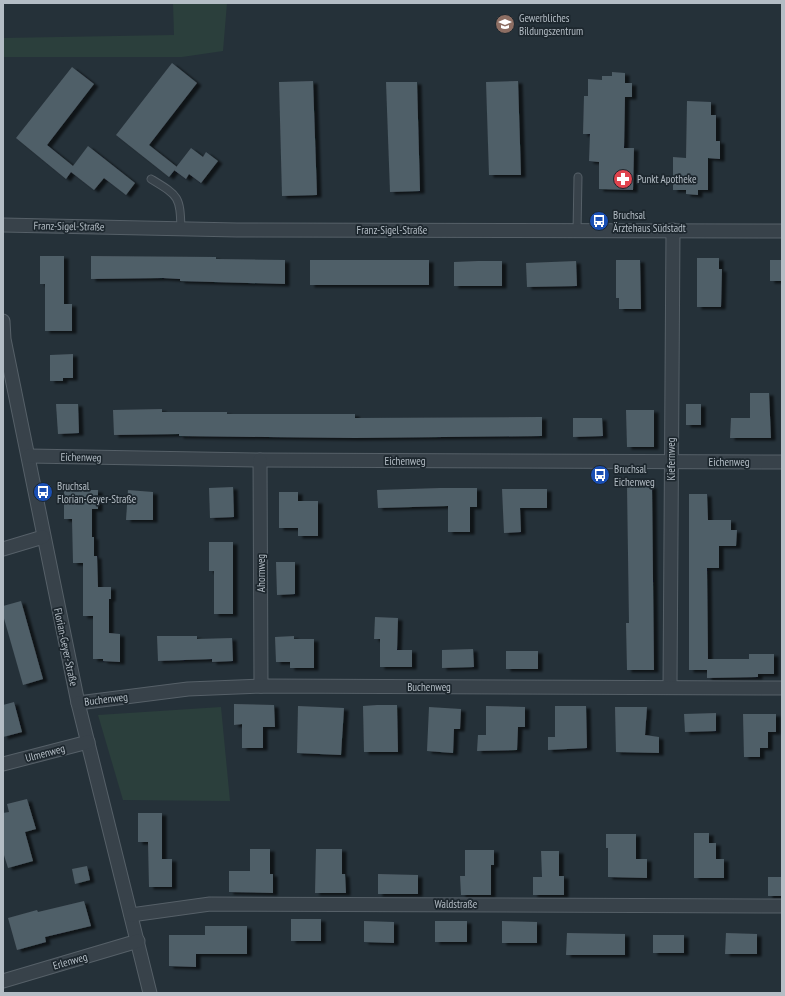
<svg xmlns="http://www.w3.org/2000/svg" width="785" height="996" viewBox="0 0 785 996" font-family="'PT Sans Narrow',sans-serif">
	<style>
		.green { fill: #2b3f3c }
		.building { fill: #505e67; filter: url(#shadow) }
		.lines { fill: none; stroke-linecap: round; stroke-linejoin: round }
		.lane-casing { stroke: #566068; stroke-width: 9 }
		.street-casing { stroke: #566068; stroke-width: 15 }
		.lane { stroke: #38424a; stroke-width: 7 }
		.street { stroke: #38424a; stroke-width: 13 }
		.labels { text-anchor: middle; dominant-baseline: central; stroke-width: 3.5; stroke-linejoin: round; paint-order: stroke }
		.poi-label { font-size: 11px; fill: #b4bdc5; stroke: #1d272e; text-anchor: start }
		.street-label { font-size: 11px; fill: #b4bdc5; stroke: #1d272e }
	</style>
	<defs>
		<filter id="shadow"><feDropShadow dx="4.5" dy="2.5" stdDeviation="1" flood-color="#0009"/></filter>
	</defs>
	<rect width="100%" height="100%" fill="#253139"/>
	<!-- green -->
	<g class="green">
		<polygon points="173,3 227,3 223,51 182,57 3,57 3,38 174,35"/>
		<polygon points="221,707 230,801 123,800 98,715"/>
	</g>
	<!-- building -->
	<g class="building">
		<polygon points="172,63 197,83 149,145 177,167 169,177 116,135"/>
		<polygon points="72,67 94,84 47,145 73,166 88,146 135,183 126,195 104,178 94,190 71,172 66,179 16,138"/>
		<polygon points="612,72 625,73 625,83 632,83 632,97 625,97 624,148 634,148 633,190 599,189 599,162 589,161 590,134 583,134 584,96 588,96 588,79 602,80 602,76 612,76"/>
		<polygon points="313,81 317,195 282,196 279,82"/>
		<polygon points="518,81 521,175 489,175 486,82"/>
		<polygon points="386,82 417,82 420,191 390,192"/>
		<polygon points="687,101 711,102 711,115 716,115 716,141 720,141 720,159 708,158 708,190 698,190 698,195 686,194 686,190 673,190 673,157 686,158"/>
		<polygon points="191,148 203,157 206,152 218,161 201,183 189,174 186,179 174,170"/>
		<polygon points="40,256 64,256 64,304 72,304 72,331 45,331 45,284 40,284"/>
		<polygon points="91,256 216,257 216,259 285,260 285,284 180,281 180,279 163,278 91,279"/>
		<polygon points="697,258 719,258 719,269 722,269 721,307 697,307"/>
		<rect x="310" y="260" width="119" height="25"/>
		<polygon points="616,260 640,260 641,309 619,309 619,298 616,298"/>
		<rect x="770" y="260" width="12" height="21"/>
		<polygon points="478,261 502,261 502,286 454,286 454,262"/>
		<polygon points="576,261 577,286 527,287 526,263"/>
		<polygon points="73,354 73,378 63,378 63,381 50,381 50,355"/>
		<polygon points="750,393 769,393 771,438 730,438 731,418 750,418"/>
		<polygon points="56,404 78,404 79,433 58,434"/>
		<rect x="686" y="404" width="15" height="21"/>
		<polygon points="162,409 162,412 227,412 227,414 355,414 355,418 542,417 542,436 355,438 179,436 179,434 114,435 113,410"/>
		<polygon points="626,410 654,410 654,447 627,447"/>
		<polygon points="573,418 602,418 603,436 573,437"/>
		<polygon points="627,486 652,486 654,670 627,670 626,623 629,623"/>
		<polygon points="233,487 234,517 210,518 209,488"/>
		<polygon points="440,488 477,488 477,507 470,507 470,532 448,532 448,506 378,508 377,490"/>
		<polygon points="502,489 547,489 547,508 520,508 521,532 504,533"/>
		<polygon points="64,490 98,490 98,509 92,509 92,537 94,537 94,556 97,556 98,587 111,587 111,599 109,599 109,633 120,634 120,662 103,661 103,659 93,659 93,616 83,616 83,563 73,563 72,519 64,519"/>
		<polygon points="128,490 153,492 153,520 126,520"/>
		<polygon points="279,492 298,492 298,501 318,501 318,536 298,536 298,528 279,528"/>
		<polygon points="689,494 707,494 708,520 731,520 731,530 737,530 736,546 719,546 719,568 707,568 708,659 749,659 749,654 774,654 774,674 758,674 758,677 707,678 707,670 689,670"/>
		<polygon points="209,542 233,542 233,614 214,614 214,571 209,571"/>
		<polygon points="276,562 295,562 295,594 277,595"/>
		<polygon points="21,601 43,679 23,685 3,615 3,606"/>
		<polygon points="375,617 398,618 397,650 412,650 412,667 380,667 380,639 374,639"/>
		<polygon points="157,636 197,636 197,639 232,638 233,661 212,662 212,659 158,661"/>
		<polygon points="294,636 294,639 314,639 314,668 290,668 290,662 276,662 275,637"/>
		<polygon points="473,649 474,667 442,668 442,650"/>
		<rect x="506" y="651" width="32" height="18"/>
		<polygon points="14,702 22,732 3,737 3,705"/>
		<polygon points="234,704 274,705 275,727 263,727 263,748 242,748 242,724 234,725"/>
		<polygon points="377,705 397,705 398,752 364,752 363,706"/>
		<polygon points="298,706 344,708 341,755 297,753"/>
		<polygon points="486,706 525,707 525,727 518,727 517,750 477,751 478,735 486,735"/>
		<polygon points="555,706 586,706 587,748 548,750 548,737 555,737"/>
		<polygon points="429,707 461,709 460,729 454,729 453,753 427,751"/>
		<polygon points="615,707 647,707 645,735 659,737 659,753 616,752"/>
		<polygon points="716,713 716,731 685,732 684,714"/>
		<polygon points="743,714 776,714 776,732 768,732 768,748 760,748 760,757 744,757"/>
		<polygon points="27,799 36,829 25,832 33,861 8,868 3,852 3,813 9,812 7,804"/>
		<polygon points="138,813 162,813 162,859 172,859 172,887 149,887 148,842 138,842"/>
		<polygon points="694,833 709,833 709,843 716,843 716,859 724,859 724,878 694,878"/>
		<polygon points="606,834 636,834 636,859 647,859 647,878 608,877 608,848 606,848"/>
		<polygon points="250,849 270,849 270,874 273,874 273,893 229,892 229,871 250,871"/>
		<polygon points="316,849 342,849 342,874 345,874 346,893 315,893"/>
		<polygon points="465,850 494,850 494,865 491,865 491,895 461,895 460,876 465,876"/>
		<polygon points="541,851 559,851 559,876 564,876 564,895 533,895 533,877 542,877"/>
		<polygon points="87,866 90,880 75,884 72,869"/>
		<polygon points="378,874 418,875 418,894 378,894"/>
		<rect x="768" y="877" width="14" height="19"/>
		<polygon points="84,901 91,926 45,937 46,942 17,950 8,918 37,910 38,912"/>
		<rect x="291" y="919" width="30" height="22"/>
		<polygon points="364,921 394,922 394,943 364,942"/>
		<rect x="435" y="921" width="32" height="21"/>
		<polygon points="502,921 537,922 537,943 502,943"/>
		<polygon points="205,926 247,926 247,954 196,954 196,967 169,966 169,935 205,935"/>
		<polygon points="567,933 625,934 625,955 566,955"/>
		<polygon points="726,933 757,934 757,954 725,954"/>
		<rect x="653" y="935" width="31" height="18"/>
	</g>
	<g class="lines">
		<defs>
			<g id="lane">
				<path d="M151,179C179,196 180,196 181,229"/>
				<polyline points="577,231 578,177"/>
			</g>
			<g id="street">
				<polyline points="3,225 237,230 782,231"/>
				<polyline points="3,321 4,339 78,703 150,993"/>
				<polyline points="29,456 260,460 782,462"/>
				<polyline points="260,460 261,686"/>
				<polyline points="3,549 43,537"/>
				<polyline points="670,687 673,230"/>
				<polyline points="78,703 188,689 261,686 782,688"/>
				<polyline points="3,764 88,742"/>
				<polyline points="131,915 210,904 782,906"/>
				<polyline points="3,981 138,941"/>
			</g>
		</defs>
		<!-- lane casing -->
		<use href="#lane" class="lane-casing"/>
		<!-- street casing -->
		<use href="#street" class="street-casing"/>
		<!-- lane -->
		<use href="#lane" class="lane"/>
		<!-- street -->
		<use href="#street" class="street"/>
	</g>
	<!-- icons -->
	<defs>
		<symbol id="school-disc" viewBox="-11 -11 22 22"><circle r="9.5" fill="#8d6e63" stroke="#1d272e"/><path d="M0-5L7-2L0 1L-7-2ZM-4 1L0 2.5L4 1V4Q0 6-4 4Z" fill="#fff"/></symbol>
		<symbol id="pharmacy-disc" viewBox="-11 -11 22 22"><circle r="9.5" fill="#e0444e" stroke="#1d272e"/><path d="M-2-6h4v4h4v4h-4v4h-4v-4h-4v-4h4Z" fill="#fff"/></symbol>
		<symbol id="bus-disc" viewBox="-11 -11 22 22"><circle r="9.5" fill="#1a4fb4" stroke="#1d272e"/><path d="M-5-6H5V4H4V6H2V4H-2V6H-4V4H-5ZM-3.5-4V0h7V-4ZM-3.5 1.2v1.5H-2V1.2ZM2 1.2v1.5H3.5V1.2Z" fill="#fff"/></symbol>
	</defs>
	<g fill-rule="evenodd">
		<use href="#school-disc" x="494" y="13" width="22" height="22"/>
		<use href="#pharmacy-disc" x="612" y="168" width="22" height="22"/>
		<use href="#bus-disc" x="588" y="210" width="22" height="22"/>
		<use href="#bus-disc" x="589" y="464" width="22" height="22"/>
		<use href="#bus-disc" x="32" y="481" width="22" height="22"/>
	</g>
	<g class="labels">
		<!-- poi labels -->
		<g class="poi-label">
			<text x="519" y="18">Gewerbliches<tspan x="519" dy="13">Bildungszentrum</tspan></text>
			<text x="637" y="179">Punkt Apotheke</text>
			<text x="613" y="215">Bruchsal<tspan x="613" dy="13">Ärztehaus Südstadt</tspan></text>
			<text x="614" y="469">Bruchsal<tspan x="614" dy="13">Eichenweg</tspan></text>
			<text x="57" y="486">Bruchsal<tspan x="57" dy="13">Florian-Geyer-Straße</tspan></text>
		</g>
		<!-- street labels -->
		<g class="street-label">
			<text transform="translate(69 226) rotate(1)">Franz-Sigel-Straße</text>
			<text x="392" y="230">Franz-Sigel-Straße</text>
			<text transform="translate(81 457) rotate(1)">Eichenweg</text>
			<text transform="translate(671 459) rotate(-90)">Kiefernweg</text>
			<text x="405" y="461">Eichenweg</text>
			<text x="729" y="462">Eichenweg</text>
			<text transform="translate(261 573) rotate(-90)">Ahornweg</text>
			<text transform="translate(66 647) rotate(78)">Florian-Geyer-Straße</text>
			<text x="429" y="687">Buchenweg</text>
			<text transform="translate(106 699) rotate(-7)">Buchenweg</text>
			<text transform="translate(45 753) rotate(-15)">Ulmenweg</text>
			<text x="456" y="904">Waldstraße</text>
			<text transform="translate(70 961) rotate(-16)">Erlenweg</text>
		</g>
	</g>
	<!-- border -->
	<rect width="785" height="996" fill="none" stroke="#b4bdc5" stroke-width="8"/>
</svg>
